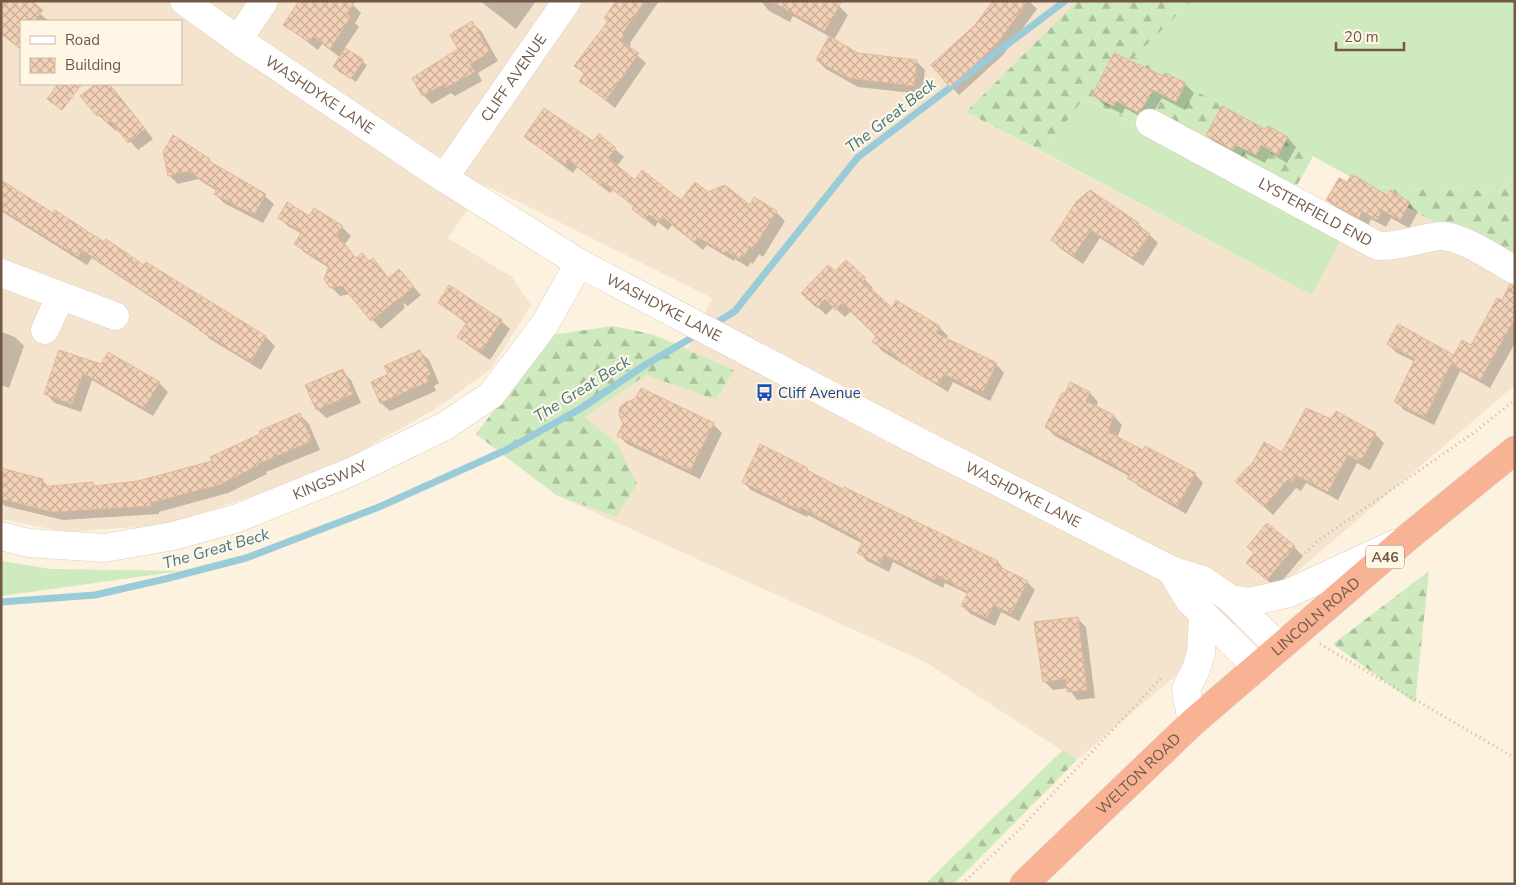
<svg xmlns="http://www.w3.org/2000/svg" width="1516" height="885" viewBox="0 0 1516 885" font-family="'Nunito Sans',sans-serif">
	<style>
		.residential { fill: #f4e4ce; fill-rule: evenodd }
		.grass { fill: #ceeabe }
		.forest { fill: url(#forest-firs) }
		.shadow { fill: #0003 }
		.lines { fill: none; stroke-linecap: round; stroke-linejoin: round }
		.stream { stroke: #9acbd8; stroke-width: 7 }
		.building { fill: url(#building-cross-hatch); stroke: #e5b897 }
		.minor-casing { stroke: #e0cebb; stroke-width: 29 }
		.highway-casing { stroke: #ddd7d3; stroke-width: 29 }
		.path { stroke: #d6b49a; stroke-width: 3; stroke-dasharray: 1 4; stroke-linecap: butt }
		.minor { stroke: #fff; stroke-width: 28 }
		.highway { stroke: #f8b395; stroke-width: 28 }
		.labels { text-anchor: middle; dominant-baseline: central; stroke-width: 4.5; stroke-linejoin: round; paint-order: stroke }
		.shield { fill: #fff6e6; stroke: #9d8777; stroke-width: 1 }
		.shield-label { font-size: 14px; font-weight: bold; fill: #735847 }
		.street-label { font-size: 15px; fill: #735847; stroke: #fff6e6 }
		.transit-label { font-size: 15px; fill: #164399; stroke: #fff6e6; text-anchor: start }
		.water-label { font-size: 16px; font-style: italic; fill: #417887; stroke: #fff6e6 }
	</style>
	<defs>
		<pattern id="forest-firs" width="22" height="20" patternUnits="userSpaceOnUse" patternTransform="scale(1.25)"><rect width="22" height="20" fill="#ceeabe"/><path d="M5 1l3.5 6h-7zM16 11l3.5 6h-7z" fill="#acc09c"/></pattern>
		<pattern id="building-cross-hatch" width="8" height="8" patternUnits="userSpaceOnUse" patternTransform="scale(1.25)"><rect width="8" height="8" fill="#f2d1b7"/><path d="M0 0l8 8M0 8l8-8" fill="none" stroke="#c8ac97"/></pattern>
	</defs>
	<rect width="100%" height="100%" fill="#fcf2df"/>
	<!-- residential -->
	<path class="residential" d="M1,1H1077L966,112L1312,295L1369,187L1515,267V385L1077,760L925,662L556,495L616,517L618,445L585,417L646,375L716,400L734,370L651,334L688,348L712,298L485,185L448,238L512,277L531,305L491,369L437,408L325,471L167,525L66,532L1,519ZM21,21H181V84H21Z"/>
	<!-- grass -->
	<g class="grass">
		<polygon points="1191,1 1515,1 1515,178 1498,191 1369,187 1133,57"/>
		<polygon points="1083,98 1288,202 1343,236 1312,295 1043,152"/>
		<polygon points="1,561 51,569 181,571 1,596"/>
	</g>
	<!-- forest -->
	<g class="forest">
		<polygon points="1077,1 1191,1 1134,57 1313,156 1288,202 1084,98 1043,152 966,112"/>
		<polygon points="1515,178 1515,251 1504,260 1369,187 1498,191"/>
		<polygon points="613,326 651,334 734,370 716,400 646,375 585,417 618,445 637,484 616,517 556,495 476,434 551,335"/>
		<polygon points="1429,571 1415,703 1333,644"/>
		<polygon points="1063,750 1077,760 954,884 925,884"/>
	</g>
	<!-- shadow -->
	<g class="shadow">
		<polygon points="1,1 40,14 49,21 21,21 21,50 1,33"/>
		<polygon points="480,1 536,1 516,29"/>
		<polygon points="617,1 659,1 630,43 631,45 629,48 646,63 615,108 581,81 585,75 576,66 609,22"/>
		<polygon points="761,1 830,1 839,6 848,15 834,40 857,54 916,61 925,70 922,94 858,87 826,69 817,60 830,37 793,16 790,22 769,11"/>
		<polygon points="995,1 1029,1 1037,9 1003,55 959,95 951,86 976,26"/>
		<polygon points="353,5 361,13 355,23 359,27 344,49 367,65 356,82 335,67 341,58 322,44 318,50 285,25"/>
		<polygon points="472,23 481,31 498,61 478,73 482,81 455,96 451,93 432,104 423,95 414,78 459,50"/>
		<polygon points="1164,78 1185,84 1194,93 1185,110 1162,98 1148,121 1125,108 1122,114 1103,104 1094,95"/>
		<polygon points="98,84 109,84 113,88 153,139 138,150 119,129 116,131 98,115 82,96"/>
		<polygon points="1268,127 1288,138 1296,147 1287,163 1270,153 1265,163 1245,153 1242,158 1216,144 1207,135 1266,131"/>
		<polygon points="525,137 593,143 615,149 624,157 616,167 635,181 681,202 708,194 776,212 785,221 763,257 759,254 753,264 751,262 748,267 735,259 734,261 707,245 703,250 672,225 668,230 658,222 655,227 633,208 635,207 613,190 610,193 577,167 573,173"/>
		<polygon points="209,160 217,167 265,196 274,204 263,223 224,203 215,194 217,191 198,179 178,184 169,175"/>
		<polygon points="1,181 104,244 144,267 146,264 266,337 275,346 261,370 210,339 203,332 92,258 87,265 1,211"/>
		<polygon points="1387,196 1409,203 1418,212 1409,228 1391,218 1386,227 1371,219 1368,226 1337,209 1328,200"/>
		<polygon points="1077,203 1138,224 1158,243 1143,266 1100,238 1083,264 1061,249 1052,240"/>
		<polygon points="309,217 342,227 351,236 345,244 357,259 370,263 373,260 389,279 399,271 421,295 408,306 403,303 405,308 381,329 350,294 340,296 331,287 329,268 304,252 296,244 302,234 288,226 279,218"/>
		<polygon points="846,261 873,288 871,290 892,310 939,327 948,336 946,339 996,364 1004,373 990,401 953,382 948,392 882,351 874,342 877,336 851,311 845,317 834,307 826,315 803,293 835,273"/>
		<polygon points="1515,287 1515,343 1490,388 1460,371 1434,425 1404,410 1396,401 1415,362 1397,353 1388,344 1454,357 1471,346"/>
		<polygon points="440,303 501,321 510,329 490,360 468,345 459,336 467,324"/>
		<polygon points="1,332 15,337 24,346 9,388 1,385"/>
		<polygon points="60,351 159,383 168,392 153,416 92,380 81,412 55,403 46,394"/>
		<polygon points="420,352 429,360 439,383 434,386 436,391 390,411 381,403 372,382 390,375"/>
		<polygon points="342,371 351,380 361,403 326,418 317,409"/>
		<polygon points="1071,384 1090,393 1098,402 1096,407 1114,416 1122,425 1117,438 1195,474 1203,483 1186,514 1138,486 1129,476 1055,436 1046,427"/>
		<polygon points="1336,413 1375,434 1384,443 1370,470 1357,463 1338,500 1306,483 1301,491 1296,488 1273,515 1246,490 1250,469 1283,453 1332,421"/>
		<polygon points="300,415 309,424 320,450 266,472 267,474 228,493 159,512 159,514 63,520 5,506 1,502 1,469 42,480 49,487 92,484 95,487 138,482 214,462"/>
		<polygon points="713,424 722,433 700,479 627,444 619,436"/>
		<polygon points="807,469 814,475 844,491 998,562 1005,571 1027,582 1035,590 1019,621 1001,612 995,626 971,614 962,606 968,594 945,583 943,588 893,562 889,572 867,561 859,552 863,544 808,515 807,517 751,490 743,482"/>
		<polygon points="1294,547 1303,556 1276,588 1257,571 1255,554"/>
		<polygon points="1077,618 1086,627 1095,698 1077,700 1068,688 1053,690 1044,681"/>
	</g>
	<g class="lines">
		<!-- stream -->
		<g class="stream">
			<polyline points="711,326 735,311 858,157 1065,1"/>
			<polyline points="1,602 95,595 165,579 246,558 379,507 506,450 580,409 645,365 698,334"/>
		</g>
	</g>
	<!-- building -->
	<g class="building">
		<polygon points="1,1 32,1 43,10 34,21 21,21 21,49 1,34"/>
		<polygon points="299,1 355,1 347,14 351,17 330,49 313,36 309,42 283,25"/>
		<polygon points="616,1 645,1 622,34 624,36 620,41 639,53 606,100 579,81 585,73 574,66 608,21 604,18"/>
		<polygon points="771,1 842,1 825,31"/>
		<polygon points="993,1 1028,1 995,46 950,87 931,65 975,25"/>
		<polygon points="472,21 490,52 470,64 475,72 445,88 443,85 422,96 412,78 458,49 450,35"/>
		<polygon points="829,36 858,53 917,60 914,86 848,78 816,60"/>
		<polygon points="345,48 364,60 351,79 333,67"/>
		<polygon points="1114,53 1163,76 1165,73 1186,83 1176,102 1153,90 1139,113 1116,101 1113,106 1092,95"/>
		<polygon points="58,84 82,84 62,110 47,99"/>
		<polygon points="96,84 109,84 145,129 128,143 110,120 107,123 100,114 97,116 80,96"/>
		<polygon points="1222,106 1265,129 1268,126 1288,137 1278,155 1261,145 1256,155 1236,145 1233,150 1206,135"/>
		<polygon points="544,108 593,141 599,134 616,148 608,158 635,180 642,170 681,200 695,182 708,192 725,185 750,205 754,197 777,211 753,249 750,246 744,256 742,254 739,259 726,251 724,253 698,237 694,242 662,217 659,222 649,215 645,219 632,209 634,206 603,182 600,185 568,159 564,165 524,137"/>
		<polygon points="173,135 210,159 209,161 266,194 254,215 214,194 217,189 188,171 168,176 163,152"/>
		<polygon points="1352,174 1387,195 1390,190 1410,202 1400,220 1382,210 1377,220 1362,211 1359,218 1326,200 1339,178 1347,182"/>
		<polygon points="1,180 53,213 55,210 104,242 106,239 144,265 146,262 266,336 251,362 199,330 200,329 82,250 78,257 1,209"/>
		<polygon points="1090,190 1139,223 1138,226 1150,234 1133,258 1091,230 1073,256 1051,240 1076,202"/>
		<polygon points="287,202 309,216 314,208 343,226 337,235 356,258 362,253 369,261 373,258 388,278 399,269 414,286 399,299 397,297 398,299 371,321 342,286 330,288 324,279 329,266 294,244 302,232 278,218"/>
		<polygon points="846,260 866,278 863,281 892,308 896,300 940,326 936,333 997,363 982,393 944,374 939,384 922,376 898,360 899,358 872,342 876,336 842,303 835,310 825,299 817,308 801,293 828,265 835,271"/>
		<polygon points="1510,284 1515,286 1515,318 1480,380 1451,364 1425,417 1394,402 1415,359 1387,344 1398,324 1454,355 1462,340 1471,345 1497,298 1502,300"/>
		<polygon points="449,285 502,320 481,352 457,337 467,322 438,303"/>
		<polygon points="59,350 101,364 108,352 160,382 144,408 83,373 72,404 44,394"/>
		<polygon points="420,350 431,374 426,377 428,382 380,403 371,382 388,374 384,366"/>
		<polygon points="343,369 353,394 316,410 305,385"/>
		<polygon points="1070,382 1090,392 1086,401 1114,415 1108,432 1143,450 1145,446 1196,473 1177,507 1127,478 1130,474 1045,427 1062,393 1065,393"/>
		<polygon points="641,388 714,423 690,471 617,436 623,424 619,415 620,407 626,402 635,399"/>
		<polygon points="1306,408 1331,419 1336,411 1376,433 1361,462 1348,455 1328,492 1296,475 1292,483 1287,480 1264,507 1235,481 1249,466 1250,467 1264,442 1282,452"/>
		<polygon points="300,413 312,441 258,464 259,465 219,485 150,503 151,506 53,512 1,499 1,468 43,479 41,487 93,482 93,486 138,481 212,461 210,457 260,434 259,431"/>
		<polygon points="760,444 808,468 807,470 843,489 844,487 998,561 996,565 1028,581 1011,614 993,605 987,618 961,606 968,592 937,575 934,580 885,555 880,564 857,553 863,541 800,507 799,510 742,482"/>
		<polygon points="1267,523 1295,546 1267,580 1246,563 1254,553 1247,547"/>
		<polygon points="1078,617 1087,690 1067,692 1066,679 1043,682 1034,622"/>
	</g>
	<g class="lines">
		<defs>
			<g id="minor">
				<path id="s1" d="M184,1L238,40L444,178L579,263L894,429L1171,570L1203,580L1231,599L1279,647"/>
				<polyline points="238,40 264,1"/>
				<path id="s2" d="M1150,123L1378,246C1400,247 1419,238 1440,236C1461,235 1496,260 1515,270"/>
				<path id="s3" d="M444,178L567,1"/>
				<polyline points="1,273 115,316"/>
				<polyline points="45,330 60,297"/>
				<path id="s4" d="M1,536L29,543L104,548L173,536L235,519L351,472L445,426L491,395L545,324L579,263"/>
				<polyline points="1171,570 1189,600 1257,667"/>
				<polyline points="1231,599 1250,602 1289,593 1395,544"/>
				<polyline points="1192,723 1186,689 1196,669 1201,653 1203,616"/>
			</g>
			<g id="highway">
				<path id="s5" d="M1024,884L1192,723L1407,538L1515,450"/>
			</g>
		</defs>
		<!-- minor casing -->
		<use href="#minor" class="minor-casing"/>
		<!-- highway casing -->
		<use href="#highway" class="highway-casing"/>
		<!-- path -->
		<g class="path">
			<polyline points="1298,560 1319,540 1472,434 1515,400"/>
			<polyline points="1320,644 1515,758"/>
			<polyline points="962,884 1017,832 1163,676"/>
		</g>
		<!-- minor -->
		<use href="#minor" class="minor"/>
		<!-- highway -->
		<use href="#highway" class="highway"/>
	</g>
	<!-- icons -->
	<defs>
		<symbol id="bus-bare" viewBox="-9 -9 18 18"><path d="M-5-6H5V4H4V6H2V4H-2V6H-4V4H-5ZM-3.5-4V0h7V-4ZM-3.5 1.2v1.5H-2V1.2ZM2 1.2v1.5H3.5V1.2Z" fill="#1a4fb4" stroke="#fff6e6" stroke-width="2.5" paint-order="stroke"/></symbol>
	</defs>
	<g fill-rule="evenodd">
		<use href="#bus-bare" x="752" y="380" width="25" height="25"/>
	</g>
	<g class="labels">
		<!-- shield labels -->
		<rect class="shield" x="1366" y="545.5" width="38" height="23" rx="4"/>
		<g class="shield-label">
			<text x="1385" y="557">A46</text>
		</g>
		<!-- street labels -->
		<g class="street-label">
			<text stroke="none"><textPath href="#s3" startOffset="122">CLIFF AVENUE</textPath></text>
			<text stroke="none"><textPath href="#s1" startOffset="165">WASHDYKE LANE</textPath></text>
			<text stroke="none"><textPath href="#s2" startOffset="188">LYSTERFIELD END</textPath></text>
			<text stroke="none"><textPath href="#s1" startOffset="570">WASHDYKE LANE</textPath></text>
			<text stroke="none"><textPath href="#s4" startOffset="341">KINGSWAY</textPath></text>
			<text stroke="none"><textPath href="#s1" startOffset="975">WASHDYKE LANE</textPath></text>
			<text stroke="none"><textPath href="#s5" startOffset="396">LINCOLN ROAD</textPath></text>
			<text stroke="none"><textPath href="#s5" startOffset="159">WELTON ROAD</textPath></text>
		</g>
		<!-- transit labels -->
		<g class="transit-label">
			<text x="778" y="393">Cliff Avenue</text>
		</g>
		<!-- water labels -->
		<g class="water-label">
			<text transform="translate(891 116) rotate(-38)">The Great Beck</text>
			<text transform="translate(582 389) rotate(-32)">The Great Beck</text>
			<text transform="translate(216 549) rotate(-16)">The Great Beck</text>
		</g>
	</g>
	<!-- border -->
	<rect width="1516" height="885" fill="none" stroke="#735847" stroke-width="5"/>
	<!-- legend -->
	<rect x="20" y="20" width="162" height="65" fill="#fff6e6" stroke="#c7b7a6"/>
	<rect x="30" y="36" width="25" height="8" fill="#ffffff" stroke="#c7b7a6"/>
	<text x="65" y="45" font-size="15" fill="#735847">Road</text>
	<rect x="30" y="58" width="25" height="15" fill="url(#building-cross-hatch)" stroke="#c7b7a6"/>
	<text x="65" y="70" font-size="15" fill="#735847">Building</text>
	<!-- scale -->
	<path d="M1336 42v8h68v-8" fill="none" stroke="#735847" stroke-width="2.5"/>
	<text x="1344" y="42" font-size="15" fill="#735847" stroke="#fff6e6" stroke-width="4" paint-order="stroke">20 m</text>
</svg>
